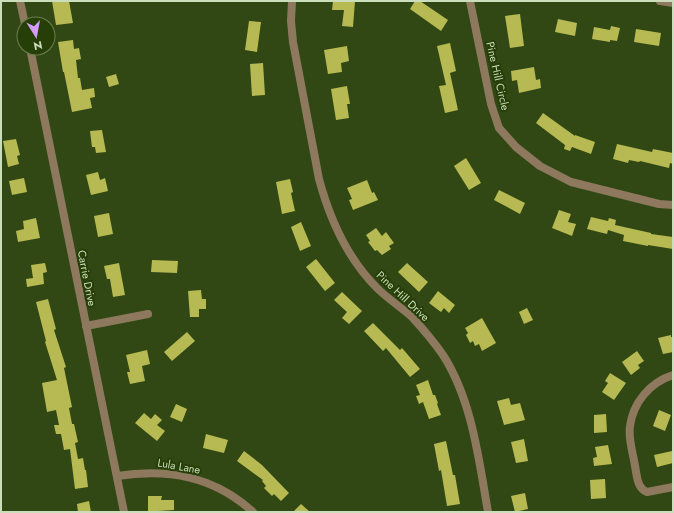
<svg xmlns="http://www.w3.org/2000/svg" width="674" height="513" viewBox="0 0 674 513" font-family="Jost,sans-serif">
	<style>
		.building { fill: #b7ba52 }
		.lines { fill: none; stroke-linecap: round; stroke-linejoin: round }
		.minor { stroke: #8e785e; stroke-width: 8 }
		.tertiary { stroke: #8e785e; stroke-width: 8 }
		.labels { text-anchor: middle; dominant-baseline: central; stroke-width: 4; stroke-linejoin: round; paint-order: stroke }
		.street-label { font-size: 11px; fill: #cbdebb; stroke: #263e07 }
	</style>
	<rect width="100%" height="100%" fill="#314814"/>
	<!-- building -->
	<g class="building">
		<polygon points="52,1 69,1 73,23 56,25"/>
		<polygon points="333,1 355,1 353,27 342,26 344,10 332,10"/>
		<polygon points="415,1 420,1 448,20 441,31 410,9"/>
		<polygon points="520,14 524,46 510,48 505,16"/>
		<polygon points="558,19 577,23 575,36 555,32"/>
		<polygon points="249,21 261,22 257,52 245,50"/>
		<polygon points="611,26 620,28 617,41 610,40 610,42 592,39 594,27 610,30"/>
		<polygon points="636,29 661,33 659,46 634,42"/>
		<polygon points="73,40 74,49 79,48 81,59 76,60 78,78 80,78 82,90 94,88 95,97 90,98 92,108 72,112 64,72 63,72 58,42"/>
		<polygon points="450,43 456,71 450,73 458,110 445,113 439,86 446,85 437,46"/>
		<polygon points="347,46 349,61 341,63 342,72 328,74 324,50"/>
		<polygon points="263,63 265,95 252,96 250,64"/>
		<polygon points="534,67 536,80 540,79 541,88 519,93 517,80 512,81 511,71"/>
		<polygon points="116,74 119,84 109,87 106,77"/>
		<polygon points="347,86 350,104 347,104 349,118 336,120 331,89"/>
		<polygon points="543,113 575,136 575,135 595,142 591,154 572,147 570,151 564,149 565,145 536,123"/>
		<polygon points="102,130 106,152 96,153 95,147 92,147 90,131"/>
		<polygon points="16,139 20,155 17,156 19,164 8,167 3,141"/>
		<polygon points="617,144 652,152 653,149 673,153 673,164 670,163 669,168 640,161 639,162 629,160 628,163 613,159"/>
		<polygon points="466,158 481,183 469,190 454,166"/>
		<polygon points="98,172 100,180 105,178 108,191 91,195 86,175"/>
		<polygon points="24,178 27,192 12,195 9,181"/>
		<polygon points="290,179 293,192 291,193 295,211 282,214 276,182"/>
		<polygon points="367,180 372,193 374,192 378,200 353,210 349,200 352,199 347,188"/>
		<polygon points="499,190 525,203 520,214 494,200"/>
		<polygon points="559,210 571,214 568,222 576,224 572,236 552,228"/>
		<polygon points="109,213 113,234 98,237 94,216"/>
		<polygon points="591,217 608,221 609,218 616,220 615,225 651,233 651,234 673,237 673,249 648,245 648,246 623,241 624,235 608,230 607,234 587,229"/>
		<polygon points="36,218 40,238 18,242 16,231 24,229 23,221"/>
		<polygon points="301,222 311,246 300,251 291,227"/>
		<polygon points="376,228 382,236 386,232 394,243 389,246 391,249 382,255 377,250 375,251 368,242 370,241 366,235"/>
		<polygon points="316,259 335,283 325,291 306,267"/>
		<polygon points="152,260 178,261 177,273 151,272"/>
		<polygon points="45,263 47,272 43,273 44,284 27,287 26,279 33,278 31,265"/>
		<polygon points="119,263 125,295 113,297 110,279 107,279 104,266"/>
		<polygon points="407,263 428,282 419,292 398,272"/>
		<polygon points="201,290 202,299 206,299 206,309 199,309 199,317 190,317 188,291"/>
		<polygon points="438,291 455,305 449,313 444,308 441,312 429,303"/>
		<polygon points="342,292 362,311 349,324 342,318 347,312 334,300"/>
		<polygon points="48,299 56,329 54,330 66,367 64,368 72,407 69,408 72,424 74,424 78,442 75,443 78,459 83,458 85,470 86,470 88,487 75,489 70,449 64,450 61,434 56,434 54,425 59,425 56,410 47,412 42,383 57,380 45,342 46,341 36,302"/>
		<polygon points="527,308 533,320 524,324 519,312"/>
		<polygon points="482,318 496,343 482,351 479,344 475,346 473,341 470,343 466,335 468,333 465,328"/>
		<polygon points="373,323 400,350 402,348 420,369 410,377 386,348 383,351 364,331"/>
		<polygon points="187,332 195,341 172,361 164,352"/>
		<polygon points="671,335 671,337 673,337 673,352 663,354 658,338"/>
		<polygon points="147,350 150,364 142,366 145,381 130,384 127,372 130,372 126,355"/>
		<polygon points="637,351 644,361 638,365 640,368 631,375 622,362"/>
		<polygon points="610,373 626,383 614,400 602,392 608,383 605,381"/>
		<polygon points="428,380 433,395 435,395 438,403 437,404 441,415 429,419 423,402 419,404 416,396 420,395 416,385"/>
		<polygon points="509,398 511,405 520,403 525,420 504,425 497,401"/>
		<polygon points="176,404 187,409 182,422 170,417"/>
		<polygon points="659,410 671,415 665,431 653,426"/>
		<polygon points="144,413 151,419 155,414 162,420 157,425 165,431 157,441 135,423"/>
		<polygon points="606,414 607,432 594,433 594,415"/>
		<polygon points="206,434 228,440 224,453 203,448"/>
		<polygon points="524,439 528,461 516,463 511,442"/>
		<polygon points="446,441 453,475 455,475 460,504 447,506 441,470 439,471 434,444"/>
		<polygon points="608,445 612,464 594,466 593,458 597,457 595,447"/>
		<polygon points="244,451 262,465 289,493 281,501 274,494 272,496 264,488 266,486 262,481 263,480 237,461"/>
		<polygon points="672,451 673,463 657,467 654,455"/>
		<polygon points="605,479 606,498 591,499 590,480"/>
		<polygon points="525,493 528,509 515,512 511,496"/>
		<polygon points="148,496 162,496 161,500 174,500 174,510 158,511 158,512 148,512"/>
		<polygon points="89,501 91,512 78,512 77,504"/>
		<polygon points="301,504 310,512 293,512"/>
	</g>
	<g class="lines">
		<!-- minor -->
		<g class="minor">
			<polyline points="20,1 25,24"/>
			<path d="M292,1L291,21L293,42L319,179C330,220 347,258 377,288C388,299 401,307 412,317C423,329 434,342 443,355C472,400 479,460 488,512"/>
			<polyline points="470,1 491,104 499,128 516,147 540,166 571,182 659,204 673,205"/>
			<polyline points="30,48 124,512"/>
			<polyline points="86,326 148,314"/>
			<path d="M673,375C650,382 633,403 630,426C628,439 633,453 635,466C637,476 637,488 647,492L673,487"/>
			<path d="M117,476C168,468 214,476 253,512"/>
		</g>
		<!-- tertiary -->
		<polyline class="tertiary" points="660,1 673,3"/>
	</g>
	<g class="labels">
		<!-- street labels -->
		<g class="street-label">
			<text transform="translate(498 76) rotate(77)">Pine Hill Circle</text>
			<text transform="translate(87 278) rotate(79)">Carrie Drive</text>
			<text transform="translate(403 296) rotate(43)">Pine Hill Drive</text>
			<text transform="translate(179 466) rotate(10)">Lula Lane</text>
		</g>
	</g>
	<!-- border -->
	<rect width="674" height="513" fill="none" stroke="#cbdebb" stroke-width="4"/>
	<!-- north arrow -->
	<g transform="translate(36 36) rotate(169)"><circle r="19" fill="#263e07" stroke="#687e4f"/>
	<path d="M0-3L7 15L0 10L-7 15Z" fill="#d49cfb"/>
	<text y="-6" font-size="11" font-weight="bold" text-anchor="middle" fill="#cbdebb">N</text>
	</g>
</svg>
